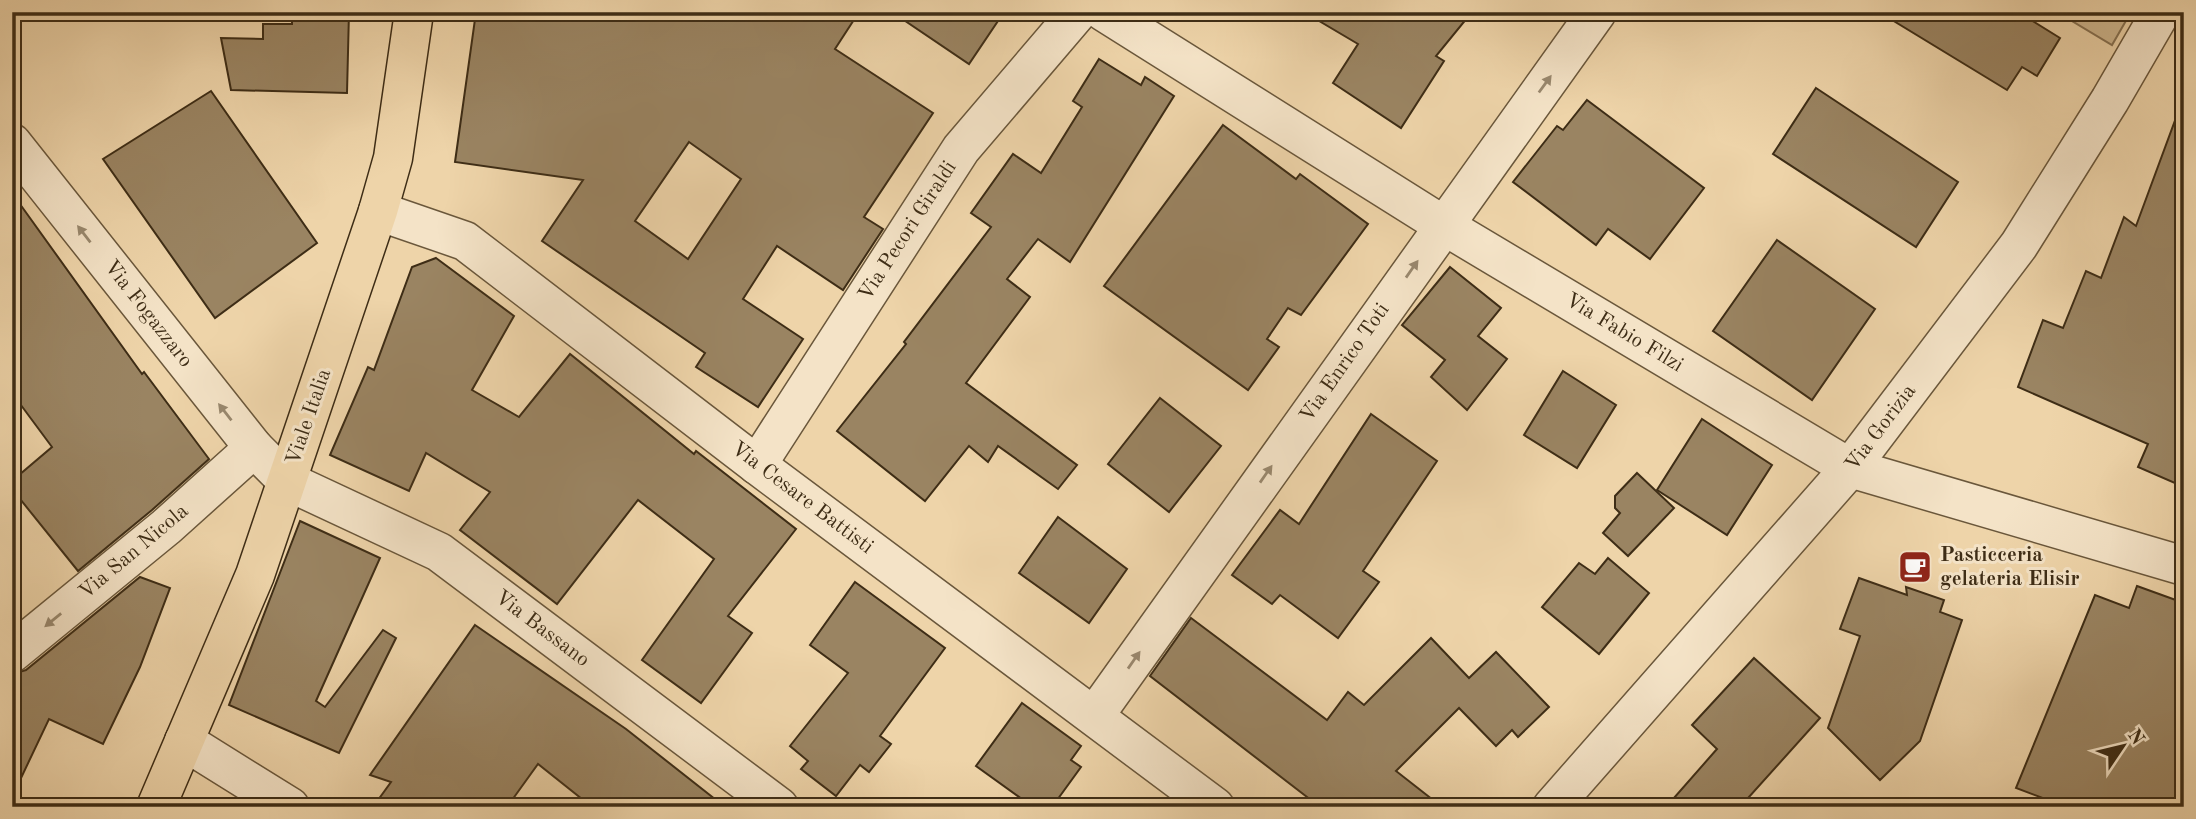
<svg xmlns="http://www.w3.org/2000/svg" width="2196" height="819" viewBox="0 0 2196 819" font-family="'Old Standard TT',serif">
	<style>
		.green { fill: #d0b890; stroke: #877253; stroke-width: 2 }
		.building { fill: #9a8462; stroke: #3e2d16; stroke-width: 2; fill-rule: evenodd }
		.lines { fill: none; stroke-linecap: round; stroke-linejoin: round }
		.minor-casing { stroke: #6a573b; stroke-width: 41 }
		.major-casing { stroke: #3e2d16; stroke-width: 41 }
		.minor { stroke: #f4e3c7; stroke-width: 38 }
		.major { stroke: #eed4a9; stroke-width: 38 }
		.oneway { fill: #99886e }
		.labels { text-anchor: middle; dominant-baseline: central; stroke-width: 6; stroke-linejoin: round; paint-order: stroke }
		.street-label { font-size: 21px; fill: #3e2d16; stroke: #f4e3c7 }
		.poi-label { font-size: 21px; font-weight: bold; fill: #3e2d16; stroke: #f4e3c7; text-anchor: start }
	</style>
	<rect width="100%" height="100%" fill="#eed4a9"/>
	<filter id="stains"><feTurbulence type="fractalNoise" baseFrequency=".00286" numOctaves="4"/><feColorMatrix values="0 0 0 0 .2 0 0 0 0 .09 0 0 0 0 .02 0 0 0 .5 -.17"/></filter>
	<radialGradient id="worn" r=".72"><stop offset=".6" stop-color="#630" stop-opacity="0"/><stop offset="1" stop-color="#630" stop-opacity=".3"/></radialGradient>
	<!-- green -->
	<polygon class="green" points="2057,12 2131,12 2112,45"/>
	<!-- building -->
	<g class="building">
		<polygon points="292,12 349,12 347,93 231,90 221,38 263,39 263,24 292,24"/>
		<path d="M476,12L534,19L536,12H859L835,49L933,113L864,217L883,229L843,290L777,246L743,299L803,339L758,407L696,367L705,353L542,241L583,180L455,162ZM689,142L741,179L688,259L635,221Z"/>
		<polygon points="892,12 1004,12 969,64"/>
		<polygon points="1304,12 1472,12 1436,56 1444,61 1401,128 1333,83 1358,44"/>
		<polygon points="1879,12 2018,12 2060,38 2037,76 2022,67 2007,90"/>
		<polygon points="1099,59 1141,85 1145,77 1174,96 1070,262 1038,239 1007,279 1030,297 966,383 1077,465 1058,489 998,446 988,462 969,446 925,501 837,431 906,344 904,342 991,227 971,213 1013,154 1041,173 1082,107 1073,101"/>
		<polygon points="1816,88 1958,182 1916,247 1773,154"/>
		<polygon points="211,91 317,243 215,318 103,159"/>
		<polygon points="1587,100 1704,188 1650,259 1608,229 1596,245 1513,182 1557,126 1563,130"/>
		<polygon points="2180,107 2184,108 2184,487 2138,467 2148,444 2018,387 2043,320 2063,328 2086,271 2101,278 2124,217 2136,226"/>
		<polygon points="1223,125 1296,179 1300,174 1368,224 1301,315 1288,308 1267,339 1279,347 1248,390 1104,286"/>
		<polygon points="12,193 142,374 144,372 209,459 152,510 78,571 12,489 12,481 52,447 12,393"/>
		<polygon points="1777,240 1875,309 1812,400 1713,331"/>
		<polygon points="436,258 514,316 472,390 519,417 570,354 694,454 696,451 796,529 728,616 752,633 701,703 642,660 714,559 638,500 557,604 460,530 490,492 426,453 409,491 330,455 368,367 374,370 412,267"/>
		<polygon points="1450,267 1501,308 1478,336 1507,359 1467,410 1431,377 1445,360 1402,325"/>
		<polygon points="1563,371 1616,405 1577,468 1524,435"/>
		<polygon points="1160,398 1221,446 1169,512 1108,464"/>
		<polygon points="1371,414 1437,461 1363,571 1379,582 1338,638 1280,595 1272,604 1232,575 1280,510 1299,524"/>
		<polygon points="1702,419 1772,465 1727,535 1657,490"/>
		<polygon points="1637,473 1674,508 1628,556 1603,533 1620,513 1615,508 1615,496"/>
		<polygon points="1058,517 1127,569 1089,623 1019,573"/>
		<polygon points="300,521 380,558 316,701 325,707 383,630 396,638 339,753 229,705"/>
		<polygon points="1608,558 1649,593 1599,654 1542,607 1579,563 1595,574"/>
		<polygon points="140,577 170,588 140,667 103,744 49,719 12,797 12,674 26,670"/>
		<polygon points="1859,578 1907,595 1906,587 1944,600 1940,612 1962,620 1920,741 1880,780 1828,728 1860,636 1840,629"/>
		<polygon points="855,582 945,648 880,736 891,744 869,772 860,765 836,796 801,769 808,761 790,746 848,673 810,645"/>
		<polygon points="2137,586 2184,603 2184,807 2067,807 2016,788 2095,595 2129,608"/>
		<polygon points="1191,618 1327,720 1348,692 1364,705 1431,638 1469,678 1496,652 1549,707 1518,737 1512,730 1496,746 1459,708 1396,771 1442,807 1320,807 1150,676"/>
		<polygon points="475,625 626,729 725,807 592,807 538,764 507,807 373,807 391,782 370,775"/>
		<polygon points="1754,658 1820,718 1740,807 1666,807 1717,749 1692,725"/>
		<polygon points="1022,703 1081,746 1071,760 1081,767 1052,807 1033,807 976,766"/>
	</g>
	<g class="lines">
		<defs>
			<g id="minor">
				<polyline points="1104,12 1443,225 1850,468 2184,566"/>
				<polyline points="12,143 254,448 287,481 439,552 779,807"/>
				<polyline points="378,211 465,241 757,465 1215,807"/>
				<polyline points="757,465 961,149 1078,12"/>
				<polyline points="12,653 166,527 254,448"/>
				<polyline points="1095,715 1597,12"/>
				<polyline points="184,741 290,807"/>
				<polyline points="1552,807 1850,468 2019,245 2110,100 2161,12"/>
			</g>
			<polyline id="major" points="156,807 255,575 378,211 393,158 414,12"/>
		</defs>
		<!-- minor casing -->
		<use href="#minor" class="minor-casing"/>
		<!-- major casing -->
		<use href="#major" class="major-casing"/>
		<!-- minor -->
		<use href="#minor" class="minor"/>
		<!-- major -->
		<use href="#major" class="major"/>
	</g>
	<!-- one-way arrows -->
	<defs><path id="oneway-solid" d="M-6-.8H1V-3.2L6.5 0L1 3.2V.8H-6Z" transform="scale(1.75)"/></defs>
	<g class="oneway">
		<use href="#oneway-solid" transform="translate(1545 84) rotate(-54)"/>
		<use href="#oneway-solid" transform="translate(84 234) rotate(-128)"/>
		<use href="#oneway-solid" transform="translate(1412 269) rotate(-55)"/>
		<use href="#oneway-solid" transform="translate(225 412) rotate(-128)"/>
		<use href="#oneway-solid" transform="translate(1266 474) rotate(-55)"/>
		<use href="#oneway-solid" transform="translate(53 620) rotate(141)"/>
		<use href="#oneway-solid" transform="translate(1134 660) rotate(-55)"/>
	</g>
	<!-- icons -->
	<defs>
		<symbol id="cafe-square" viewBox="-11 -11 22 22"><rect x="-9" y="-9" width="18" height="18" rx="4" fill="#8f2418" stroke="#f4e3c7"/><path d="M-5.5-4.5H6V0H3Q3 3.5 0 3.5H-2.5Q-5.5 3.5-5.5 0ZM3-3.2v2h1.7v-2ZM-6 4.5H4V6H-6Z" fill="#fff"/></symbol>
	</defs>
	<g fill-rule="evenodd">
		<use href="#cafe-square" x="1896" y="548" width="38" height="38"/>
	</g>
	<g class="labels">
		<!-- street labels -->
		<g class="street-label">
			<text transform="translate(908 231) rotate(-57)">Via Pecori Giraldi</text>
			<text transform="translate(148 314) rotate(52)">Via Fogazzaro</text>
			<text transform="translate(1624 333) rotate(31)">Via Fabio Filzi</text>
			<text transform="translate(1345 363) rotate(-55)">Via Enrico Toti</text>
			<text transform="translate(309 417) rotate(-71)">Viale Italia</text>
			<text transform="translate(1881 428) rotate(-53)">Via Gorizia</text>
			<text transform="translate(802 498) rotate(37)">Via Cesare Battisti</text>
			<text transform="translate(134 552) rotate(-40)">Via San Nicola</text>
			<text transform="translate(542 629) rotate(37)">Via Bassano</text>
		</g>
		<!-- poi labels -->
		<g class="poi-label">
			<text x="1940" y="555">Pasticceria<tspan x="1940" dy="24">gelateria Elisir</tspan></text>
		</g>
	</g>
	<!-- margin -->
	<rect width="2196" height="819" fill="none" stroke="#eed4a9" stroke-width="42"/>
	<rect x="14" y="14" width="2168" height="791" fill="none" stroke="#3e2d16" stroke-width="3.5"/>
	<rect x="21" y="21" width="2154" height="777" fill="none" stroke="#3e2d16" stroke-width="2"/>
	<!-- north arrow -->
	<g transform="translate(2123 746) rotate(55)" stroke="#f4e3c7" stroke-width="5" paint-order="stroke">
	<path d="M0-5L12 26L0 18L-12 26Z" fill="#3e2d16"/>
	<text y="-10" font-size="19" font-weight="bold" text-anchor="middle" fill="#3e2d16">N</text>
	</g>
	<rect width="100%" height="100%" filter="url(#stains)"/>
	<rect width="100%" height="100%" fill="url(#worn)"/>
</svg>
